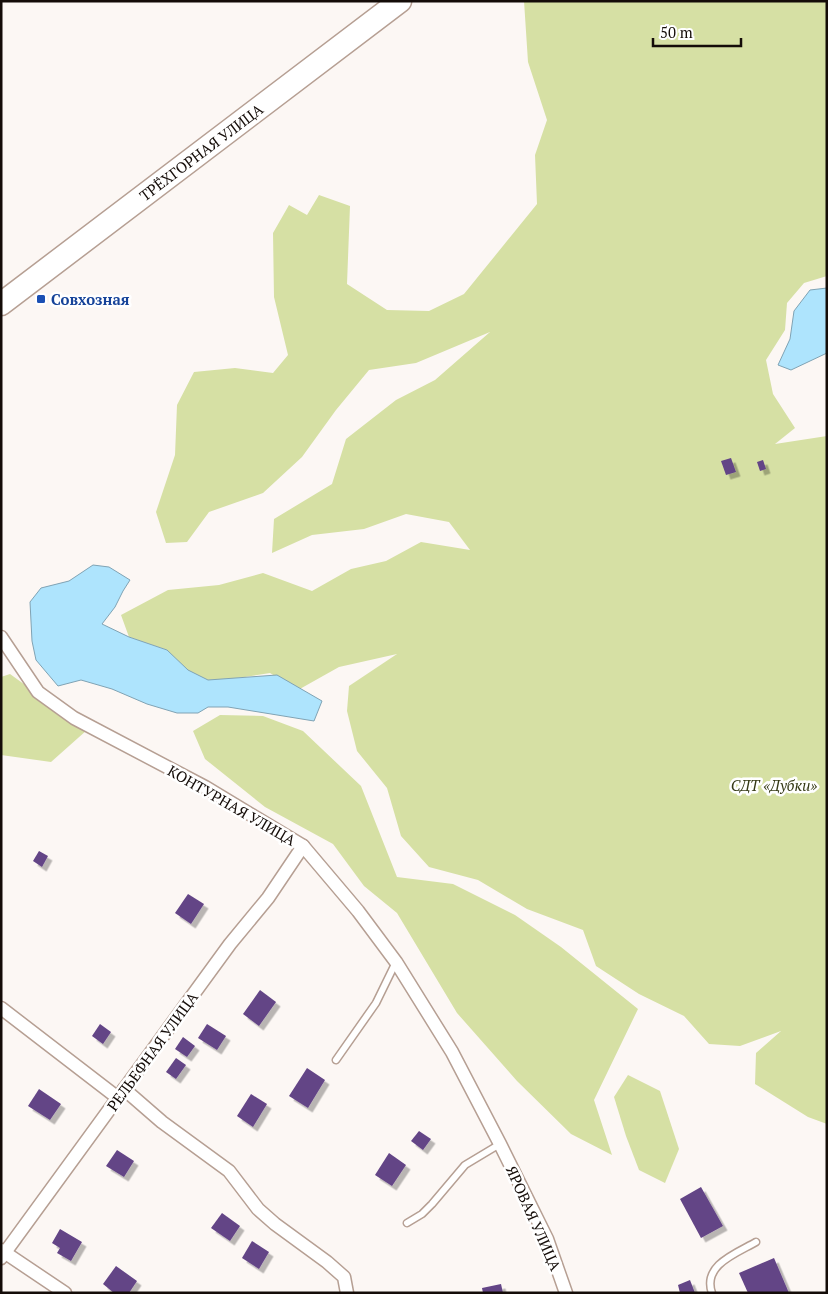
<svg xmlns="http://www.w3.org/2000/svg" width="828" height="1294" viewBox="0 0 828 1294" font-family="'PT Serif',serif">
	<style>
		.green { fill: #d6e0a4 }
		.water { fill: #aee4fd; stroke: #80a3b4 }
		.building { fill: #634486; filter: url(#shadow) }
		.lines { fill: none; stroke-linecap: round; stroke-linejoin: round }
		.lane-casing { stroke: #b69f93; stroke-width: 9 }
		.street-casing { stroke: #b69f93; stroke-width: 15 }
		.highway-casing { stroke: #b69f93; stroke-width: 25 }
		.lane { stroke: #fff; stroke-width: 6 }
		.street { stroke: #fff; stroke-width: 12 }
		.highway { stroke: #fff; stroke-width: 22 }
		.transit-dot { fill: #1a4fb4; stroke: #fff; stroke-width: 2 }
		.labels { text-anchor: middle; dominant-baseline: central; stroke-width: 5; stroke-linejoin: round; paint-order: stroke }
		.street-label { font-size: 15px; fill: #140c08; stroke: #fff }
		.transit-label { font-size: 15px; font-weight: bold; fill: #164399; stroke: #fff; text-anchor: start }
		.park-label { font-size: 15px; font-style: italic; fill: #343915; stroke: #fff }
	</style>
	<defs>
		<filter id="shadow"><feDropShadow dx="4.5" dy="4.5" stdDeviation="0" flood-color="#0004"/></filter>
	</defs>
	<rect width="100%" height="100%" fill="#fcf7f4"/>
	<!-- green -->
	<g class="green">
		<polygon points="524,1 827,1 827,276 804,283 787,303 785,330 766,360 773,394 795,428 775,444 827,436 827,1124 808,1117 755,1084 756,1053 781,1031 740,1046 709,1044 684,1016 639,994 596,966 583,930 527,909 478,880 429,867 401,836 387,788 357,751 347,711 349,686 397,654 339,667 298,690 270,673 201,684 167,650 129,637 121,615 168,590 219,585 263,573 312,591 351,569 386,561 421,542 470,550 449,522 406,514 364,529 312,535 272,553 274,519 332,484 346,439 396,400 435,380 490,332 416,363 369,370 336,410 302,457 263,493 209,512 187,542 166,543 156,512 175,455 177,405 194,372 235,368 273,373 288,355 274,297 273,233 289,205 307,215 319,195 350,206 347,284 387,310 429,311 464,294 537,204 535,155 547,120 528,62"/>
		<polygon points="10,674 87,730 51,762 1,755 1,677"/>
		<polygon points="220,715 263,716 303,731 361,786 397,877 453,884 515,915 561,947 638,1009 594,1100 612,1155 571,1134 517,1081 457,1013 397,913 364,886 333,844 265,807 205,759 193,731"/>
		<polygon points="628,1075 660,1091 679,1149 665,1183 639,1170 626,1136 614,1097"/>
	</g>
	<!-- water -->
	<g class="water">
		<polygon points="827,288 827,353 791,370 778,365 790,339 794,311 810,290"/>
		<polygon points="93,565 109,567 130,580 123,591 115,607 102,624 129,637 167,650 188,670 208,680 277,675 322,701 314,721 228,707 208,707 198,713 177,713 147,704 112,689 81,680 58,686 36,660 32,641 30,602 41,588 69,581"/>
	</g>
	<!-- building -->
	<g class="building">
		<polygon points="731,458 736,472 726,475 721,461"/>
		<polygon points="763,460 766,469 760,471 757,462"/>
		<polygon points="39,851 48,856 42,867 33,861"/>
		<polygon points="188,894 204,904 191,924 175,913"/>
		<polygon points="260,990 276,1002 259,1026 243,1014"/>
		<polygon points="100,1024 111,1032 103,1044 92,1036"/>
		<polygon points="207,1024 226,1036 217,1050 198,1038"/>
		<polygon points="183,1037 195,1046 187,1057 175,1049"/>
		<polygon points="176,1058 186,1065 176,1079 166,1072"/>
		<polygon points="307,1068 325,1080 308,1108 289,1096"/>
		<polygon points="39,1089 61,1104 50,1120 28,1106"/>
		<polygon points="251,1094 267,1104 253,1127 237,1116"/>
		<polygon points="419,1131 431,1139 423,1150 411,1141"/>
		<polygon points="117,1150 134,1161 124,1177 106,1166"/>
		<polygon points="389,1153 406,1165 392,1186 375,1175"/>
		<polygon points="701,1187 723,1226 701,1238 680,1199"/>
		<polygon points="222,1213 240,1226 230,1241 211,1228"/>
		<polygon points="60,1229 82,1242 71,1261 57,1253 60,1248 52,1243"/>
		<polygon points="252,1241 269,1252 259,1269 242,1258"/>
		<polygon points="774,1258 789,1293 748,1293 739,1273"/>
		<polygon points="116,1266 137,1281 129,1293 114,1293 103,1284"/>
		<polygon points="690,1280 695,1293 680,1293 678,1285"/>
		<polygon points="501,1284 503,1293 483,1293 482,1288"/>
	</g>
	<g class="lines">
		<defs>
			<g id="lane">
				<polyline points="336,1060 376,1003 396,962"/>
				<polyline points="407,1223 422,1214 432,1204 465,1165 500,1144"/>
				<path d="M712,1293C702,1265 737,1253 756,1242"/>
			</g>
			<g id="street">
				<polyline points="1,637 38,692 74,718 205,787 303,846 358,911 396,962 452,1052 500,1144 547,1239 566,1293"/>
				<polyline points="1,1008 118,1098"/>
				<polyline points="124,1089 162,1122 229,1171 258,1209 275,1224 327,1262 344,1277 347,1293"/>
				<polyline points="1,1250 65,1293"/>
				<polyline points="1,1258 230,944 268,898 303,846"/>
			</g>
			<polyline id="highway" points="1,304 400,1"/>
		</defs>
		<!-- lane casing -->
		<use href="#lane" class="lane-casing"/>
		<!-- street casing -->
		<use href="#street" class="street-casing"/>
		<!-- highway casing -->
		<use href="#highway" class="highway-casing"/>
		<!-- lane -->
		<use href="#lane" class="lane"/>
		<!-- street -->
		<use href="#street" class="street"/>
		<!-- highway -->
		<use href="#highway" class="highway"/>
	</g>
	<!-- markers -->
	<rect class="transit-dot" x="36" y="294" width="10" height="10" rx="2.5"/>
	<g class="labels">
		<!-- street labels -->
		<g class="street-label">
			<text transform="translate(201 152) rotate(-37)">ТРЁХГОРНАЯ УЛИЦА</text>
			<text transform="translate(232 805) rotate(30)">КОНТУРНАЯ УЛИЦА</text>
			<text transform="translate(152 1051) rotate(-54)">РЕЛЬЕФНАЯ УЛИЦА</text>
			<text transform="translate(534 1218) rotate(66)">ЯРОВАЯ УЛИЦА</text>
		</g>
		<!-- transit labels -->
		<g class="transit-label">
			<text x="51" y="299">Совхозная</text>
		</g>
		<!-- park labels -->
		<g class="park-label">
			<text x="774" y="785">СДТ «Дубки»</text>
		</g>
	</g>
	<!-- border -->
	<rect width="828" height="1294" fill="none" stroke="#140c08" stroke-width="5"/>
	<!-- scale -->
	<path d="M653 38v8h88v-8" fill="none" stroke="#140c08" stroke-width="2.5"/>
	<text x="660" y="38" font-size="15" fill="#140c08" stroke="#ffffff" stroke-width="4" paint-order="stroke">50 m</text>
</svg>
